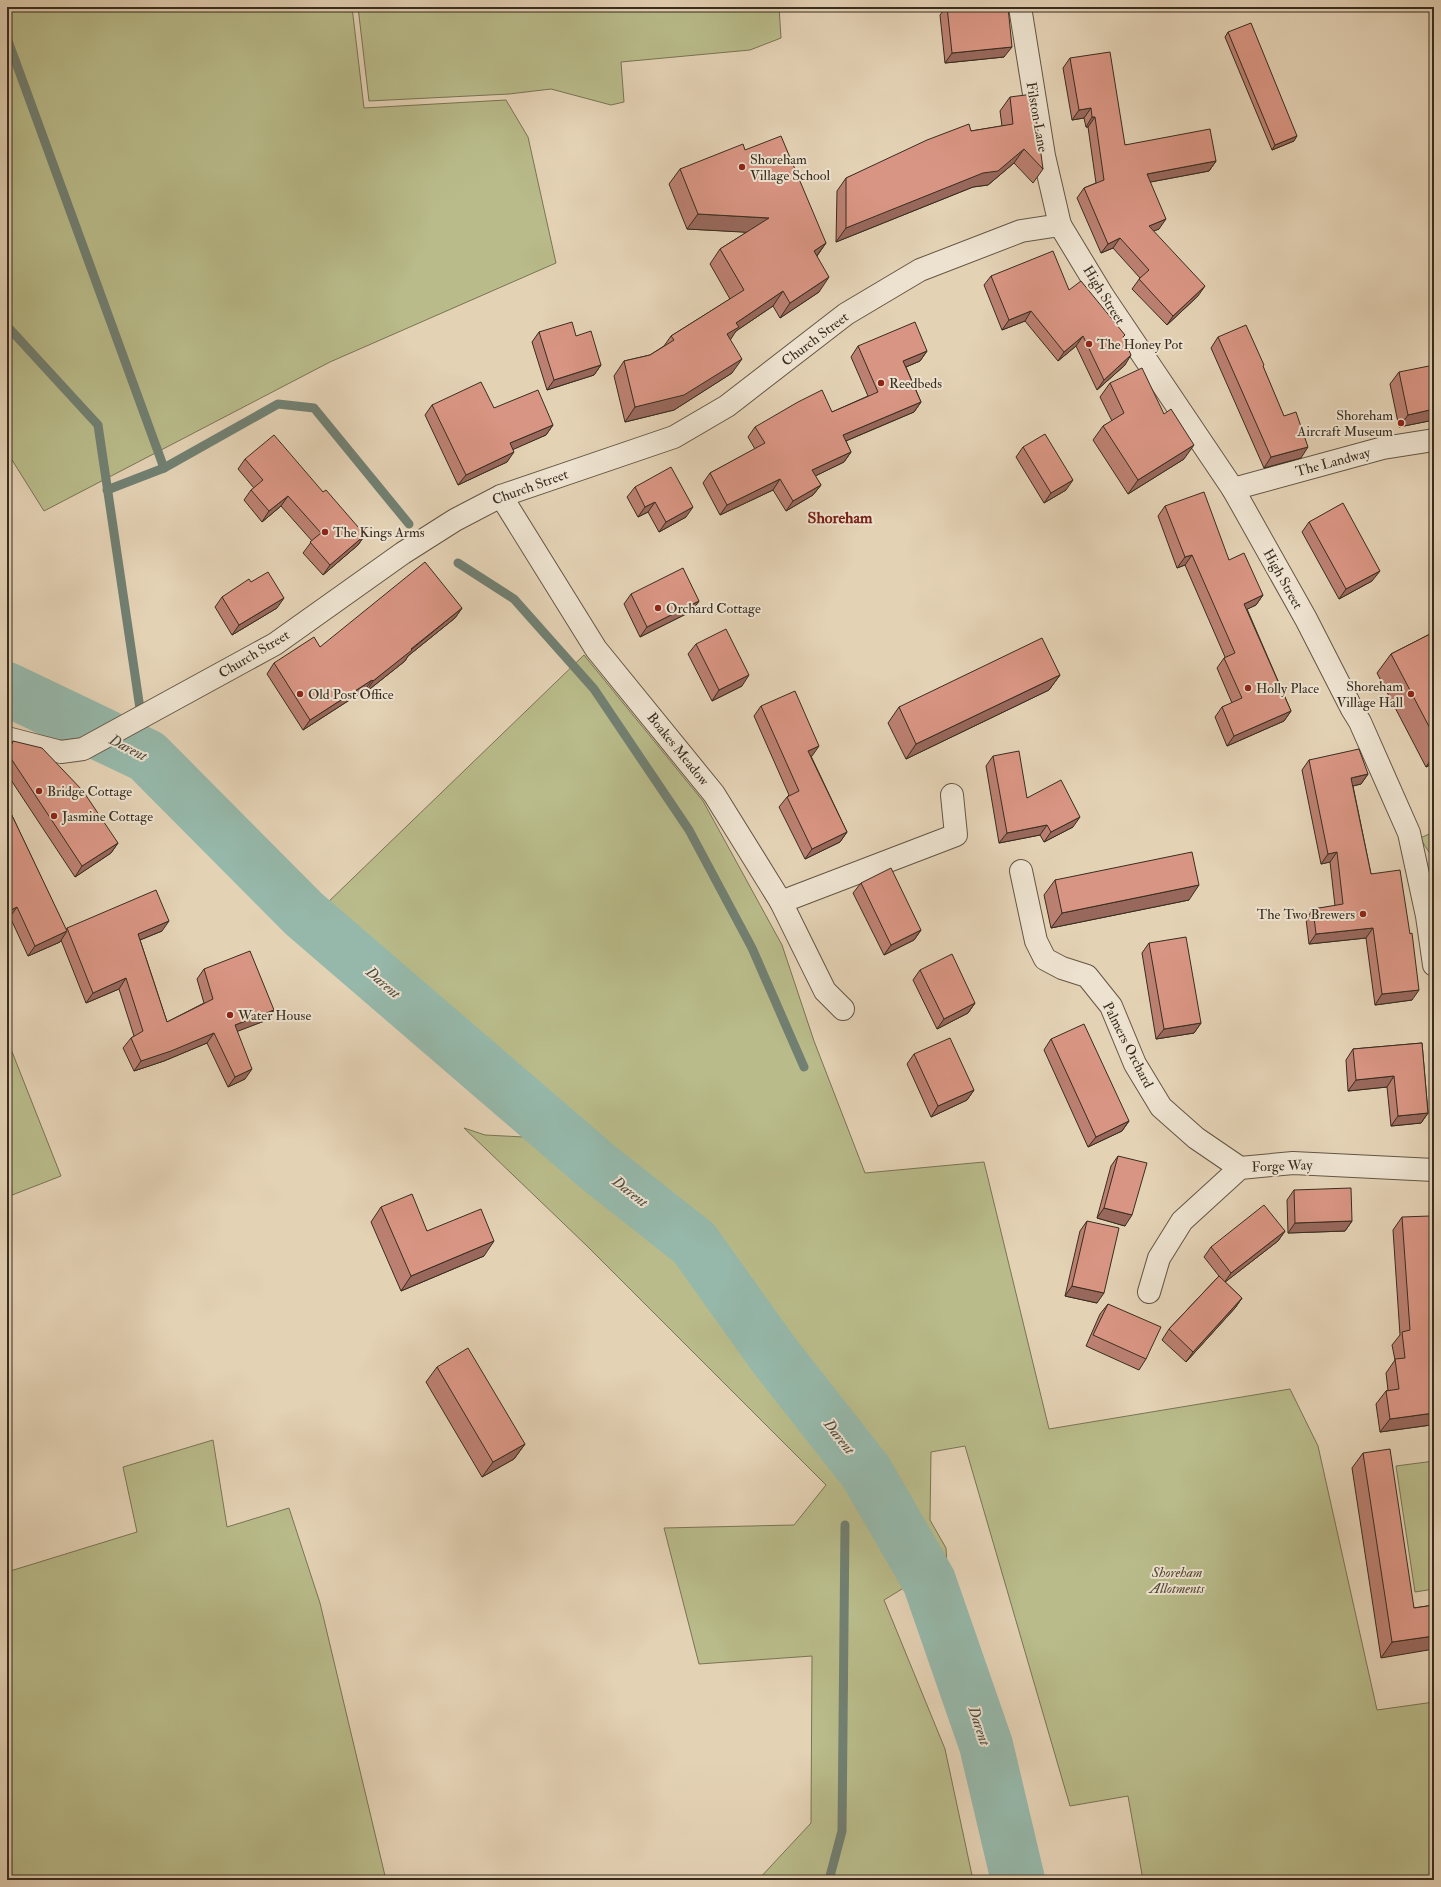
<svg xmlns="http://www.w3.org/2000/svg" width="1441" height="1887" viewBox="0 0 1441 1887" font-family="'IM FELL Double Pica',serif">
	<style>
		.green { fill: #b9bb8a; stroke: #797454 }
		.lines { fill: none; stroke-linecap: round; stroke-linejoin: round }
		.stream { stroke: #718072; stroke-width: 9 }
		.river { stroke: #96b8aa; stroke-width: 54 }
		.minor-casing { stroke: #645644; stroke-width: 24 }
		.tertiary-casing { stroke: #645644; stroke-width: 24 }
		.minor { stroke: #ede2cf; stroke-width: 22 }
		.tertiary { stroke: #ede2cf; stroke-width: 22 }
		.wall { fill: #bb8071; stroke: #392d1f }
		.shaded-wall { fill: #98685c; stroke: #392d1f }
		.building { fill: #d99583; stroke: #392d1f }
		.poi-dot { fill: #8f2418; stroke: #ede2cf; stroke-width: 1.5 }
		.labels { text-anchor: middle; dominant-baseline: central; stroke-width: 4; stroke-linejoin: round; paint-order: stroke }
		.street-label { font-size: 14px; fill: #392d1f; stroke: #ede2cf }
		.poi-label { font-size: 14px; fill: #392d1f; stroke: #ede2cf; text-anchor: start }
		.park-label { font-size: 14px; font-style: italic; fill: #534934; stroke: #ede2cf }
		.water-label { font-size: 15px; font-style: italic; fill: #4c493b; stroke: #ede2cf }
		.quarter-label { font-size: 16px; font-weight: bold; fill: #7a1f14; stroke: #ede2cf }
	</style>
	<rect width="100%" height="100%" fill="#e4d2b5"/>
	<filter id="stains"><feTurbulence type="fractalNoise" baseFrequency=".005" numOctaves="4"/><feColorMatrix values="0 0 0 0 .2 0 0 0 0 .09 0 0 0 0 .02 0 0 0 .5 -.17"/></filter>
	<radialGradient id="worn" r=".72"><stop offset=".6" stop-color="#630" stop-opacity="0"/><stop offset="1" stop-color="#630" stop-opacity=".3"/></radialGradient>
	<!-- green -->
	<g class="green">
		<polygon points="7,7 352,7 364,108 506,100 528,137 556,263 330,362 44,511 7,452"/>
		<polygon points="358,7 779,7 781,38 750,50 621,62 624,102 611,105 551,89 509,94 369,101"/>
		<polygon points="584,655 703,801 782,945 814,1041 865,1173 984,1162 1049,1429 1290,1389 1318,1446 1377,1710 1434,1702 1434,1880 1143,1880 1128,1796 1070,1806 965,1446 931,1452 930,1520 946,1548 947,1566 920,1578 884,1600 945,1749 973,1880 758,1880 811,1823 812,1656 699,1664 664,1528 794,1525 826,1485 586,1245 464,1128 485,1135 543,1138 688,1256 823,1439 840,1477 878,1462 788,1353 704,1231 610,1155 323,907"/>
		<polygon points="1434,832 1434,860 1420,838"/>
		<polygon points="7,1039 61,1176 7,1197"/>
		<polygon points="213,1440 227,1527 289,1508 320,1603 386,1880 7,1880 7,1572 137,1532 123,1467"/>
		<polygon points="1434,1461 1434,1589 1415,1592 1396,1466"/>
	</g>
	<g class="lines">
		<!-- stream -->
		<g class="stream">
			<polyline points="7,38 164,468"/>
			<polyline points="7,326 98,425 147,756"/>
			<polyline points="107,490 164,468 278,404 314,408 409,524"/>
			<polyline points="458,563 514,599 594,689 689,830 752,948 804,1067"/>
			<polyline points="829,1880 842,1831 845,1525"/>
		</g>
		<!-- river -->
		<polyline class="river" points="7,689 147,756 304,914 599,1168 694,1243 774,1355 866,1472 929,1581 986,1745 1018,1880"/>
		<defs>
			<g id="minor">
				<polyline points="1060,225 1103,296 1233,489 1306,619 1352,709 1360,722 1409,833 1427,916 1434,965"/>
				<polyline points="1233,489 1383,448 1434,440"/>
				<polyline points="501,496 596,649 714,794 781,902 825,991 843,1009"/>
				<polyline points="1021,871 1036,941 1045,959 1062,968 1087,976 1111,1006 1135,1064 1161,1107 1196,1138 1240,1168"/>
				<polyline points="781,902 956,835 952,795"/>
				<polyline points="1149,1292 1159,1258 1182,1221 1240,1168 1293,1163 1434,1170"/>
			</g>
			<polyline id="tertiary" points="7,738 61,752 83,749 275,644 403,553 455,520 501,496 674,437 727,406 846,314 920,270 1021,231 1060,225 1044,156 1020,7"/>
		</defs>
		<!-- minor casing -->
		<use href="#minor" class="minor-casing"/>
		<!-- tertiary casing -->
		<use href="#tertiary" class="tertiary-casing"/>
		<!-- minor -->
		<use href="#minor" class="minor"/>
		<!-- tertiary -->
		<use href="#tertiary" class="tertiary"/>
	</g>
	<!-- wall -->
	<g class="wall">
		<polygon points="946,7 1008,7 1004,57 945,63 940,15"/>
		<polygon points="1228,32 1294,141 1272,150 1225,37"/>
		<polygon points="1070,58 1125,145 1216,161 1209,171 1150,182 1159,229 1153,231 1198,296 1167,325 1132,289 1140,278 1113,248 1101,253 1077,198 1084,188 1096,183 1088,127 1086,127 1084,118 1072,120 1063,68"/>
		<polygon points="1010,97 1043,169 1033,183 1014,163 988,185 973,187 836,242 837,191 846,178 971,131 1002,126 1000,111"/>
		<polygon points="745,150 826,243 817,256 819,292 780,318 773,306 736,331 730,339 732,373 674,410 625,422 614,376 624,361 650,355 664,346 671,336 730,299 710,264 720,249 747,232 687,229 669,184 680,169"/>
		<polygon points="991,276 1069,290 1125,335 1123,337 1125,365 1097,390 1076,346 1058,361 1025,321 1002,330 984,285"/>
		<polygon points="539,332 576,336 601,365 594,375 547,390 532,342"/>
		<polygon points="1218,337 1263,367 1301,458 1264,468 1211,348"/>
		<polygon points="858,346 927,351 920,361 906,367 921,402 914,412 846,441 851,452 844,462 815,476 821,485 813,495 786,511 773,490 720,515 703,483 710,473 755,449 748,437 755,427 832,412 868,396 851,357"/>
		<polygon points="1399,372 1434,420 1399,427 1390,384"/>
		<polygon points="1110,383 1164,414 1184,459 1128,494 1093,440 1103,426 1112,421 1100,397"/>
		<polygon points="432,405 494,408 553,425 546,435 513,449 507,462 458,485 425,415"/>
		<polygon points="1023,447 1066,490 1044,503 1016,457"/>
		<polygon points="245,459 323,492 365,535 358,545 323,575 303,553 312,541 281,506 262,522 244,500 251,490 254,488 238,469"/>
		<polygon points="635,487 686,517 659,532 648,512 638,517 627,497"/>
		<polygon points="1165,506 1229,560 1263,595 1256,605 1247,609 1291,711 1284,721 1227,746 1215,717 1222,707 1232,703 1217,668 1224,658 1225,657 1185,565 1177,568 1158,516"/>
		<polygon points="1309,522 1372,581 1339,599 1302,532"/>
		<polygon points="251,582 277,608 232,635 215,607 222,597"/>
		<polygon points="631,594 699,601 692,611 640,637 624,604"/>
		<polygon points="462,608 455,618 408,656 405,661 366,692 365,690 303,730 267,674 274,663 320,647"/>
		<polygon points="1434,632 1434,763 1426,767 1377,673 1391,654"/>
		<polygon points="696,644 742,686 712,701 688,654"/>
		<polygon points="1060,675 1049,690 906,759 888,723 899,707"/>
		<polygon points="761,706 812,756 811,756 847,832 840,842 805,859 779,807 787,797 789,795 754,716"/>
		<polygon points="13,741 118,843 111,853 75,877 7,774 7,742 11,743"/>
		<polygon points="993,756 1027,798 1073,827 1044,842 1040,835 999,843 986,766"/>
		<polygon points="1309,760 1368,774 1361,784 1353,786 1371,874 1412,1000 1375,1005 1366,938 1309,944 1306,919 1313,909 1335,906 1330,862 1321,864 1302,770"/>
		<polygon points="7,805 66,930 67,928 162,931 140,940 167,1022 204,1003 197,979 204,969 274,1010 267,1020 237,1031 245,1079 228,1087 207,1043 164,1061 134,1071 123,1048 131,1038 134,1036 119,989 86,1003 61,940 60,942 28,956 10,917"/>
		<polygon points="1055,880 1189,900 1051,928 1044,895"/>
		<polygon points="861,883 921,930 914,940 884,955 853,893"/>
		<polygon points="1149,943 1201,1023 1194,1033 1156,1039 1142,953"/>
		<polygon points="920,970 975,1003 968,1013 937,1029 913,980"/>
		<polygon points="1051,1039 1129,1121 1122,1131 1088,1147 1044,1050"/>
		<polygon points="1422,1043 1428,1113 1421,1123 1391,1126 1387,1087 1348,1091 1346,1060 1353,1049"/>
		<polygon points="914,1054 974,1090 967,1100 931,1117 907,1064"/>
		<polygon points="1118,1156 1125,1226 1097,1218 1111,1166"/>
		<polygon points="1294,1190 1352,1221 1345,1231 1288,1233 1287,1200"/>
		<polygon points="381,1207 427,1231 484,1256 401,1291 371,1222"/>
		<polygon points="1402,1217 1434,1277 1434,1421 1431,1425 1380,1432 1376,1404 1386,1391 1388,1390 1386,1373 1395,1360 1392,1345 1400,1335 1393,1230"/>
		<polygon points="1087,1221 1097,1303 1065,1296 1080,1231"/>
		<polygon points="1285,1231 1278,1241 1225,1282 1242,1298 1235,1308 1186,1362 1162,1340 1169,1329 1219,1276 1204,1257 1211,1247"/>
		<polygon points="1108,1304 1146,1359 1139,1370 1086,1346 1100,1314"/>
		<polygon points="437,1367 525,1444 514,1459 482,1477 426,1382"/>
		<polygon points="1363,1453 1414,1608 1434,1605 1381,1658 1352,1468"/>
	</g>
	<!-- shaded-wall -->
	<g class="shaded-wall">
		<polygon points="1012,47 1004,57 945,63 952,53"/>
		<polygon points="1091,108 1084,118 1072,120 1079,110"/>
		<polygon points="1092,117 1095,117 1088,127 1086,127"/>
		<polygon points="1297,136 1294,141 1272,150 1275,145"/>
		<polygon points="1024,149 1014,163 988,185 973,187 836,242 846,228"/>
		<polygon points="1216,161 1209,171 1140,184 1147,174"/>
		<polygon points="698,214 769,218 759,233 687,229"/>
		<polygon points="1166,219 1159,229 1142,236 1149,226"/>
		<polygon points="1120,238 1113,248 1101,253 1108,244"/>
		<polygon points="826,243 815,258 814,251"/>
		<polygon points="829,277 819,292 780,318 790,303"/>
		<polygon points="1205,286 1198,296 1167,325 1173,316"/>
		<polygon points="783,291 773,306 736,331 729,342 727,334 736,323"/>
		<polygon points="1031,311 1025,321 1002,330 1009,320"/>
		<polygon points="1083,336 1076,346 1058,361 1064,352"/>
		<polygon points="927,351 920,361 896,371 903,361"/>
		<polygon points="1131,355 1125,365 1097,390 1104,380"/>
		<polygon points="742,359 732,373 674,410 625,422 635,407"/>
		<polygon points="601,365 594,375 547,390 554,380"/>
		<polygon points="921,402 914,412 836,445 843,435"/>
		<polygon points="1434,409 1434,420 1399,427 1408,415"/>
		<polygon points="553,425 546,435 503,454 510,443"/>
		<polygon points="1194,445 1184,459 1128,494 1138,480"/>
		<polygon points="1308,447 1301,458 1264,468 1271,457"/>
		<polygon points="514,452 507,462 458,485 466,475"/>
		<polygon points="851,452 844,462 805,481 812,470"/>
		<polygon points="780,479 773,490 720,515 727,505"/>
		<polygon points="1073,480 1066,490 1044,503 1051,493"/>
		<polygon points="821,485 813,495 786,511 793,501"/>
		<polygon points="288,496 281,506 262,522 269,511"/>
		<polygon points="655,502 648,512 638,517 645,507"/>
		<polygon points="693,507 686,517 659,532 666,522"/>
		<polygon points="365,535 358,545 323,575 330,565"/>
		<polygon points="1192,555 1185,565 1177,568 1185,557"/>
		<polygon points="1380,571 1372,581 1339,599 1346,589"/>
		<polygon points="1263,595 1256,605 1237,614 1244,604"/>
		<polygon points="284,598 277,608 232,635 239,625"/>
		<polygon points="699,601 692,611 640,637 647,627"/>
		<polygon points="462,608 455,618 408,656 405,661 366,692 373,681"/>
		<polygon points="749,675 742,686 712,701 719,690"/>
		<polygon points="1060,675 1049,690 906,759 916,744"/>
		<polygon points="372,680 365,690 303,730 310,720"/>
		<polygon points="1291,711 1284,721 1227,746 1234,736"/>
		<polygon points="819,746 812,756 801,761 808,751"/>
		<polygon points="1434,755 1434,763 1426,767"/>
		<polygon points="1368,774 1361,784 1344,788 1351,778"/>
		<polygon points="1080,817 1073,827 1044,842 1051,832"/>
		<polygon points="1047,825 1040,835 999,843 1007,833"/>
		<polygon points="847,832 840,842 805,859 812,849"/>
		<polygon points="118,843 111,853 75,877 82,866"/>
		<polygon points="1337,852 1330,862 1321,864 1328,854"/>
		<polygon points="1199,885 1189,900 1051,928 1062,913"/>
		<polygon points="17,907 10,917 7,919 7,912"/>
		<polygon points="169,921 162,931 130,944 138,934"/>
		<polygon points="1373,928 1366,938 1309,944 1316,934"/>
		<polygon points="921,930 914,940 884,955 891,945"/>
		<polygon points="67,931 60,942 28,956 35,946"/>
		<polygon points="126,978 119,989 86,1003 93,993"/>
		<polygon points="1419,990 1412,1000 1375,1005 1382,994"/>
		<polygon points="975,1003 968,1013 937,1029 944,1019"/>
		<polygon points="274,1010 267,1020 228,1035 235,1025"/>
		<polygon points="1201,1023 1194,1033 1156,1039 1164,1029"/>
		<polygon points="214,1033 207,1043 164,1061 134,1071 141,1061"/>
		<polygon points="252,1069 245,1079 228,1087 235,1077"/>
		<polygon points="1394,1076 1387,1087 1348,1091 1356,1080"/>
		<polygon points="974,1090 967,1100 931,1117 938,1106"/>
		<polygon points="1428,1113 1421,1123 1391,1126 1398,1116"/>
		<polygon points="1129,1121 1122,1131 1088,1147 1096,1137"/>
		<polygon points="1104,1208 1132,1215 1125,1226 1097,1218"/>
		<polygon points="1352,1221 1345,1231 1288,1233 1295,1223"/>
		<polygon points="1285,1231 1278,1241 1224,1283 1231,1273"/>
		<polygon points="494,1241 484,1256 401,1291 411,1276"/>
		<polygon points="1072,1286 1104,1293 1097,1303 1065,1296"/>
		<polygon points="1242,1298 1235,1308 1186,1362 1193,1352"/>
		<polygon points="1434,1413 1434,1421 1431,1425 1380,1432 1390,1419"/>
		<polygon points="525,1444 514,1459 482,1477 493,1462"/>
		<polygon points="1434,1636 1434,1649 1381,1658 1392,1642"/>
	</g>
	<!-- building -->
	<g class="building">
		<polygon points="947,7 1008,7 1012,47 952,53"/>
		<polygon points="1251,23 1297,136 1275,145 1228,32"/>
		<polygon points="1110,52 1125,145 1210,129 1216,161 1147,174 1166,219 1149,226 1205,286 1173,316 1139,279 1149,270 1120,238 1108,244 1084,188 1104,180 1095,117 1092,117 1091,108 1079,110 1070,58"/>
		<polygon points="1033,94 1043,169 1024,149 998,171 983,173 846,228 846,178 927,140 969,124 971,131 1013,124 1010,97"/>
		<polygon points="781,136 826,243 814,251 829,277 790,303 783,291 736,323 739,327 727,334 742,359 684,395 635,407 624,361 650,355 674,340 671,336 744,290 720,249 769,218 698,214 680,169 743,144 745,150"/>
		<polygon points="1053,251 1069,290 1081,281 1125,335 1123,337 1131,355 1104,380 1083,336 1064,352 1031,311 1009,320 991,276"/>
		<polygon points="572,322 576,336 591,331 601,365 554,380 539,332"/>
		<polygon points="915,322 927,351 903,361 921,402 843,435 851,452 812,470 821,485 793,501 780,479 727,505 710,473 765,443 755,427 798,402 822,390 832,412 878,392 858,346"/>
		<polygon points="1246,325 1264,365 1263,366 1284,416 1296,412 1308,447 1271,457 1218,337"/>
		<polygon points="1434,365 1434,409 1408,415 1399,372"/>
		<polygon points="1142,368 1164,414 1171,409 1194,445 1138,480 1103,426 1124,413 1110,383"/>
		<polygon points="481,382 494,408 538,390 553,425 510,443 514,452 466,475 432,405"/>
		<polygon points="1045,434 1073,480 1051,493 1023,447"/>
		<polygon points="274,435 323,492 326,490 365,535 330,565 310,542 321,533 288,496 269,511 251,490 263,480 245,459"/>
		<polygon points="671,467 693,507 666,522 655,502 645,507 635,487"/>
		<polygon points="1204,492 1229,560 1244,553 1263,595 1244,604 1291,711 1234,736 1222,707 1242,698 1224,658 1235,653 1192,555 1185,557 1165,506"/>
		<polygon points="1343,503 1380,571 1346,589 1309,522"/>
		<polygon points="425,562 462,608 411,649 412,650 373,681 372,680 310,720 274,663 314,637 320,647"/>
		<polygon points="683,568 699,601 647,627 631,594"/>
		<polygon points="268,572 284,598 239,625 222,597 249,579 251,582"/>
		<polygon points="726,629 749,675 719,690 696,644"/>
		<polygon points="1434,632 1434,736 1391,654"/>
		<polygon points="1042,638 1060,675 916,744 899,707"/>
		<polygon points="795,691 819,746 808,751 847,832 812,849 787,797 799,791 761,706"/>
		<polygon points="13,741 42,748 83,791 118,843 82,866 8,754 7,755 7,742 12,744"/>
		<polygon points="1359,749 1368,774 1351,778 1371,874 1400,870 1410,934 1412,933 1419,990 1382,994 1373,928 1316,934 1313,909 1343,904 1337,852 1328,854 1309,760"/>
		<polygon points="1019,751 1027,798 1061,780 1080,817 1051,832 1047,825 1007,833 993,756"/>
		<polygon points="7,805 67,931 35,946 17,907 7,912"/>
		<polygon points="1192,852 1199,885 1062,913 1055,880"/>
		<polygon points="891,868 921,930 891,945 861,883"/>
		<polygon points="156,890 169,921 138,934 167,1022 213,999 204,969 250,951 274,1010 235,1025 252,1069 235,1077 214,1033 171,1051 141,1061 131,1038 143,1031 126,978 93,993 67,928"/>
		<polygon points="1186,937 1201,1023 1164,1029 1149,943"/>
		<polygon points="952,954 975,1003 944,1019 920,970"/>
		<polygon points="1084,1024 1129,1121 1096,1137 1051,1039"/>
		<polygon points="950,1038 974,1090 938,1106 914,1054"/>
		<polygon points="1422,1043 1428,1113 1398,1116 1394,1076 1356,1080 1353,1049"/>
		<polygon points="1118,1156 1147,1163 1132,1215 1104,1208"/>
		<polygon points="1351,1188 1352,1221 1295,1223 1294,1190"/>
		<polygon points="412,1194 427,1231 481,1209 494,1241 411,1276 381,1207"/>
		<polygon points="1264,1205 1285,1231 1231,1273 1211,1247"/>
		<polygon points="1430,1216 1434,1277 1434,1413 1390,1419 1386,1391 1399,1389 1395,1359 1405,1358 1402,1332 1410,1330 1402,1217"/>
		<polygon points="1087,1221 1119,1228 1104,1293 1072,1286"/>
		<polygon points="1219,1276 1242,1298 1193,1352 1169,1329"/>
		<polygon points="1108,1304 1161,1327 1146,1359 1093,1335"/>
		<polygon points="468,1348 525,1444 493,1462 437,1367"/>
		<polygon points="1390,1449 1414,1608 1434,1605 1434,1636 1392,1642 1363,1453"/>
	</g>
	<!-- markers -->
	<g class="poi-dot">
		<circle cx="742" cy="167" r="4"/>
		<circle cx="1089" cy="344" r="4"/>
		<circle cx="881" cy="383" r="4"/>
		<circle cx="1401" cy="423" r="4"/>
		<circle cx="325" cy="532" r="4"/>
		<circle cx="658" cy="608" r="4"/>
		<circle cx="1248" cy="688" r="4"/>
		<circle cx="300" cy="694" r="4"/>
		<circle cx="1411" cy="694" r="4"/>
		<circle cx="39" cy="791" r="4"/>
		<circle cx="54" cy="816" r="4"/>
		<circle cx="1363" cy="914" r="4"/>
		<circle cx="230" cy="1015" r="4"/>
	</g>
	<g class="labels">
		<!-- street labels -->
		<g class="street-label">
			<text transform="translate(1037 117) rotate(80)">Filston Lane</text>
			<text transform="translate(1104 295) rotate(58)">High Street</text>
			<text transform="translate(815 339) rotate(-37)">Church Street</text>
			<text transform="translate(1333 462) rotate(-15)">The Landway</text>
			<text transform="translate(530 487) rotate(-20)">Church Street</text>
			<text transform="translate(1283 579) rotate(61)">High Street</text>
			<text transform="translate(254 654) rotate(-31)">Church Street</text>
			<text transform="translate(678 749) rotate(51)">Boakes Meadow</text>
			<text transform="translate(1128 1045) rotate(63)">Palmers Orchard</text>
			<text transform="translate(1282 1166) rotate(-2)">Forge Way</text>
		</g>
		<!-- poi labels -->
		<g class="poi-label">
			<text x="750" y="159">Shoreham<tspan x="750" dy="16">Village School</tspan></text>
			<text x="1097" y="344">The Honey Pot</text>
			<text x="889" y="383">Reedbeds</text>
			<text x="1393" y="415" text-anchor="end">Shoreham<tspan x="1393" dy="16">Aircraft Museum</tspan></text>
			<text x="333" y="532">The Kings Arms</text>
			<text x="666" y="608">Orchard Cottage</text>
			<text x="1403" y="686" text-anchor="end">Shoreham<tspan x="1403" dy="16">Village Hall</tspan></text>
			<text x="1256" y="688">Holly Place</text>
			<text x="308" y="694">Old Post Office</text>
			<text x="47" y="791">Bridge Cottage</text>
			<text x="62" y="816">Jasmine Cottage</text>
			<text x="1355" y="914" text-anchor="end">The Two Brewers</text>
			<text x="238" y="1015">Water House</text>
		</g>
		<!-- park labels -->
		<g class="park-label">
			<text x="1177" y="1572">Shoreham<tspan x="1177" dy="16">Allotments</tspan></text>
		</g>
		<!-- water labels -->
		<g class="water-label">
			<text transform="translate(128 748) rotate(28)">Darent</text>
			<text transform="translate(383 983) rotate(41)">Darent</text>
			<text transform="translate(630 1192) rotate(38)">Darent</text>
			<text transform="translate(839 1437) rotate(52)">Darent</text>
			<text transform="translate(979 1726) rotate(72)">Darent</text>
		</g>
		<!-- quarter labels -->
		<g class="quarter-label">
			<text x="840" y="518">Shoreham</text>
		</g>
	</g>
	<!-- margin -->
	<rect width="1441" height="1887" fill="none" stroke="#e4d2b5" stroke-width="24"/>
	<rect x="8" y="8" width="1425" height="1871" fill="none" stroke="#392d1f" stroke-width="2"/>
	<rect x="12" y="12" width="1417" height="1863" fill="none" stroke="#392d1f"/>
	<rect width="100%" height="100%" filter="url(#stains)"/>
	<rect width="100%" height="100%" fill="url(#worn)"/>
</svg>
